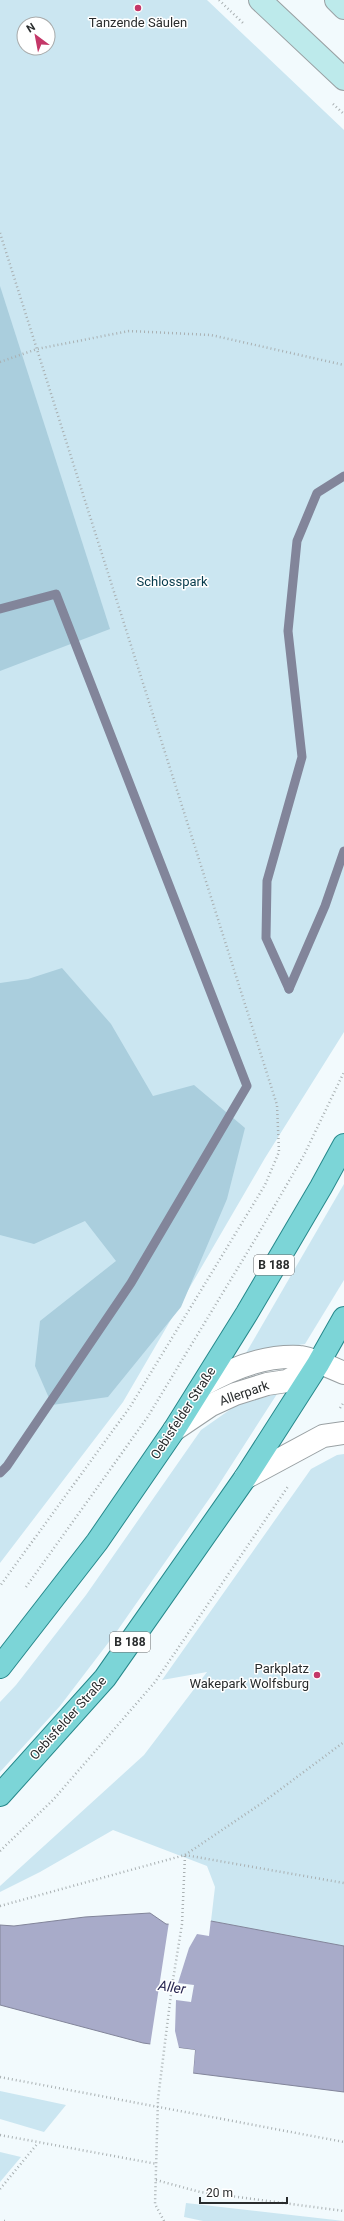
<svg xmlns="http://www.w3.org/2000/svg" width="344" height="2221" viewBox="0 0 344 2221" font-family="Roboto,sans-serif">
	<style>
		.green { fill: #cbe6f1; fill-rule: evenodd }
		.forest { fill: #aacedd }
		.water { fill: #a8abc9; stroke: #82859a }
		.pier { fill: #f2fafd }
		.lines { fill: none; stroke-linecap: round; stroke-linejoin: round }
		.stream { stroke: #82859a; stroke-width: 9 }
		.street-casing { stroke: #99a0a3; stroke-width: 24 }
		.secondary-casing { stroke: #99a0a3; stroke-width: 24 }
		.primary-casing { stroke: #26888b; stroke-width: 24 }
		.path { stroke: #a9b0b2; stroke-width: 2.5; stroke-dasharray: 1 3; stroke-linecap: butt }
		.street { stroke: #fff; stroke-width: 22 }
		.secondary { stroke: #bdeaeb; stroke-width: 22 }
		.primary { stroke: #7cd5d7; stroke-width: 22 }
		.poi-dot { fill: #c43768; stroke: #fff; stroke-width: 1.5 }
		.labels { text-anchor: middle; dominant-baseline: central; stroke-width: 3; stroke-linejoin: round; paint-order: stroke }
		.shield { fill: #fff; stroke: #696b6c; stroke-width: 1 }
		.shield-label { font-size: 12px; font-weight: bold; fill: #292c2d }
		.poi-label { font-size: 13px; fill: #292c2d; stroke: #fff }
		.park-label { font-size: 13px; fill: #063b4c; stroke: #fff }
		.street-label { font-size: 13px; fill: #292c2d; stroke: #fff }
		.water-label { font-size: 14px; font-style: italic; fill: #272751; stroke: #fff }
	</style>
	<rect width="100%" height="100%" fill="#f2fafd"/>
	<!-- green -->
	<g class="green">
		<path d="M0,0H207L344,130V1032L265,1158L123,1402L0,1563ZM24,24H48V48H24Z"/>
		<polygon points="344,1184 344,1280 305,1344 246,1353"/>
		<polygon points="277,1394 216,1489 115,1634 60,1706 0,1772 0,1702 16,1685 86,1595 201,1430 238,1404"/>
		<polygon points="344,1454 344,1946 211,1921 215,1887 207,1866 113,1830 40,1872 0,1892 0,1886 144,1755 207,1672 162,1680 311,1469 337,1455"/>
		<polygon points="0,2091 66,2105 44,2132 0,2119"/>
		<polygon points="0,2152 21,2157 0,2182"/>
		<polygon points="186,2203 344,2221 203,2221 184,2217"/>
	</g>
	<!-- forest -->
	<g class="forest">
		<polygon points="0,286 110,629 0,671"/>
		<polygon points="62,968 111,1024 153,1096 194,1085 245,1128 227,1199 181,1307 108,1397 52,1405 35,1366 40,1321 116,1261 85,1221 34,1244 0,1235 0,983 28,979"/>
	</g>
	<!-- water -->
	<polygon class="water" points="150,1913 166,1924 203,1927 211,1921 344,1946 344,2092 193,2073 195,2050 143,2043 0,2005 0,1925 14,1926 85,1917"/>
	<!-- pier -->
	<polygon class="pier" points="211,1919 209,1936 197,1934 189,1948 178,1983 194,1985 191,2002 176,2000 175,2031 179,2048 195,2050 193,2075 191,2073 193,2052 150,2046 169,1922 203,1925"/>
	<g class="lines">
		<!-- stream -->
		<g class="stream">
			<polyline points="0,609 56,594 247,1086 131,1283 7,1466 0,1473"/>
			<polyline points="289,989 266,938 267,881 302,757 288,631 297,541 317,493 344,476"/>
			<polyline points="289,989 325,906 344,851"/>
		</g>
		<defs>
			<g id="street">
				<path d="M203,1385C232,1368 265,1355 300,1357C307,1357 335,1369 344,1373"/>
				<polyline points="174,1430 211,1405 235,1394 267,1384 287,1381 318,1364"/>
				<polyline points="245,1478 323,1436 344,1433"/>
			</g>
			<g id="secondary">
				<polyline points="260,0 344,79"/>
				<polyline points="336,0 344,8"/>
			</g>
			<g id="primary">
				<polyline points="0,1667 97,1542 174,1430 247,1313 321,1187 344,1145"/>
				<polyline points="0,1795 105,1678 245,1478 318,1364 344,1318"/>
			</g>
		</defs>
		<!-- street casing -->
		<use href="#street" class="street-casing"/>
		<!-- secondary casing -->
		<use href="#secondary" class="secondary-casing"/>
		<!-- primary casing -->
		<use href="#primary" class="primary-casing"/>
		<!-- path -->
		<g class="path">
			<polyline points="219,0 243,23"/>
			<polyline points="333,104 344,114"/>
			<polyline points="0,233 277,1105 279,1152 265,1185 130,1407 0,1586"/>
			<polyline points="0,362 37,349 129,331 211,335 344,365"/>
			<polyline points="340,1408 344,1402"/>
			<polyline points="26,1587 147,1418 256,1238 304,1155 344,1072"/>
			<polyline points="0,1851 53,1800 155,1682 289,1485"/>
			<polyline points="185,1855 344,1883"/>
			<polyline points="0,1906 185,1855 262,1803 344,1742"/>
			<polyline points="0,2077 344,2142"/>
			<polyline points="0,2135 157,2164"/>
			<polyline points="156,2180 200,2192 344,2211"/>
			<polyline points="0,2189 38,2143"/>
			<polyline points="4,2221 8,2221"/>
			<polyline points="164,2221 155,2204 158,2099 172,1986 182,1924 185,1855"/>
		</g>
		<!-- street -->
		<use href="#street" class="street"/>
		<!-- secondary -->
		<use href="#secondary" class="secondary"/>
		<!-- primary -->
		<use href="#primary" class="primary"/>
	</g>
	<!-- markers -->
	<g class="poi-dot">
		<circle cx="138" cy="8" r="4"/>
		<circle cx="317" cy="1675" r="4"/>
	</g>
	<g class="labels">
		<!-- shield labels -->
		<g class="shield">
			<rect x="254" y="1255" width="40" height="20" rx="3"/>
			<rect x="110" y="1632" width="40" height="20" rx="3"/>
		</g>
		<g class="shield-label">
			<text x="274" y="1265">B 188</text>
			<text x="130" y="1642">B 188</text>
		</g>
		<!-- poi labels -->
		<g class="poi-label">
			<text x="138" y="22">Tanzende Säulen</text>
			<text x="309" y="1668" text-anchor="end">Parkplatz<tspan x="309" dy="15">Wakepark Wolfsburg</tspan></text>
		</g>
		<!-- park labels -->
		<g class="park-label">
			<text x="172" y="581">Schlosspark</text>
		</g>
		<!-- street labels -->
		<g class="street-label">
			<text transform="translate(244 1393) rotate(-19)">Allerpark</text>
			<text transform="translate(183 1413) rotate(-57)">Oebisfelder Straße</text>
			<text transform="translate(68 1718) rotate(-48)">Oebisfelder Straße</text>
		</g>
		<!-- water labels -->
		<g class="water-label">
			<text transform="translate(172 1987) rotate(9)">Aller</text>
		</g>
	</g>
	<!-- north arrow -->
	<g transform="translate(36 36) rotate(328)"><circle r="19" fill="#ffffff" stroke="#a9abab"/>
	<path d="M0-3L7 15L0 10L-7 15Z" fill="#c43768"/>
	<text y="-6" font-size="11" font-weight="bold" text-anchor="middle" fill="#292c2d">N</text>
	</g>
	<!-- scale -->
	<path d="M200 2197v6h87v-6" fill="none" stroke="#292c2d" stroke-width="2"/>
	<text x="206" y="2197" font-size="12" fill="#292c2d" stroke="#ffffff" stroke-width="3" paint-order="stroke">20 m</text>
</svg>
